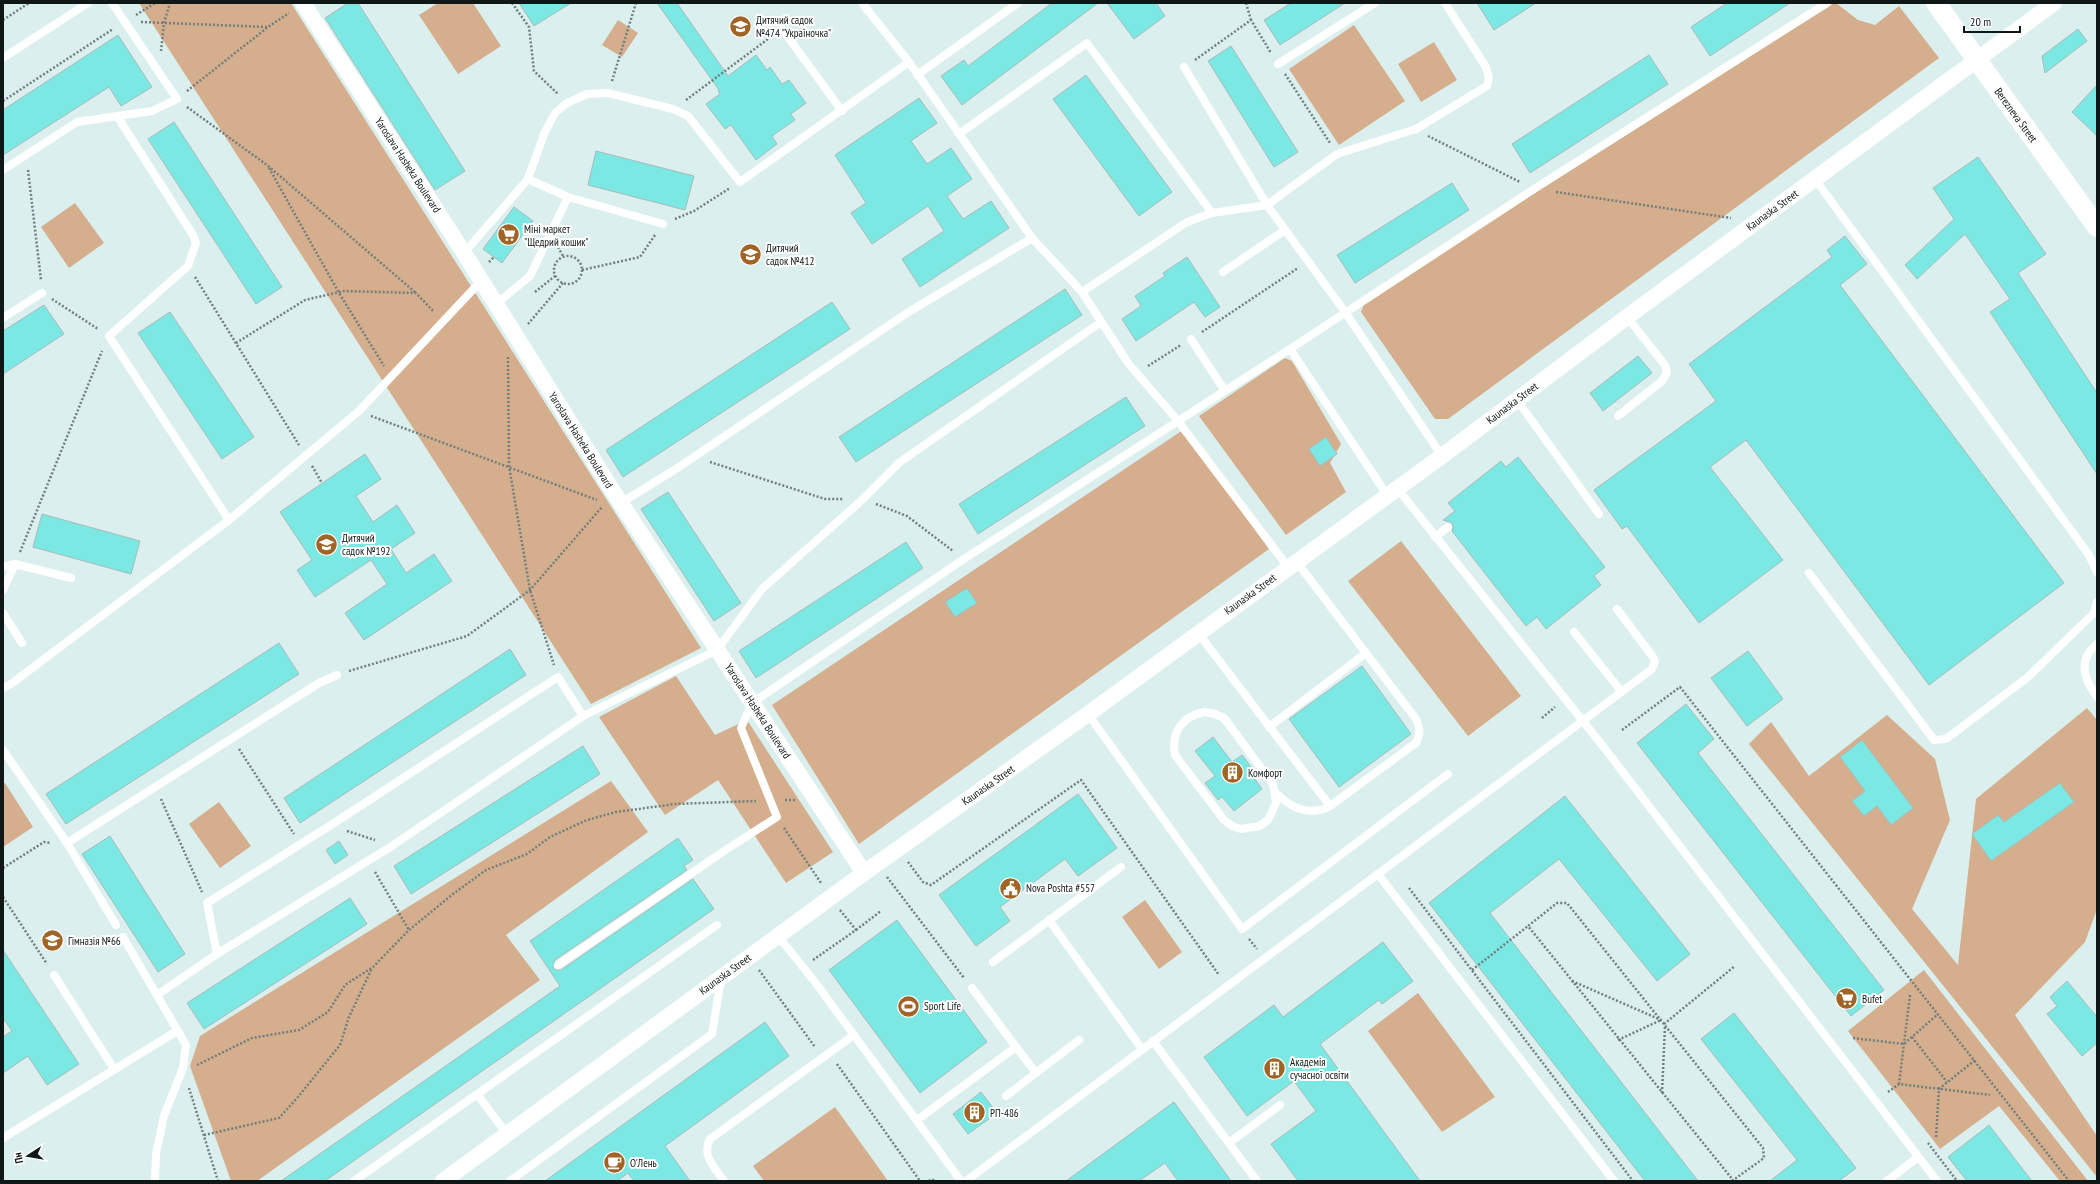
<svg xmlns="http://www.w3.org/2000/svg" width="2100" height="1184" viewBox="0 0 2100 1184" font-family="'PT Sans Narrow',sans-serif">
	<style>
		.green { fill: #d5ae8d }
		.building { fill: #7be8e3; stroke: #a7bcba }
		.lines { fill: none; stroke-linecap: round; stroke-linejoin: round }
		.path { stroke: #717f7e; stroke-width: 2.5; stroke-dasharray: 2 2; stroke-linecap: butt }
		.service { stroke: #fff; stroke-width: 8 }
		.minor { stroke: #fff; stroke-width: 16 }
		.tertiary { stroke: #fff; stroke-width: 20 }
		.labels { text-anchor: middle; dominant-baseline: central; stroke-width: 4; stroke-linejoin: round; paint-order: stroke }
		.poi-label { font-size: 11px; fill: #101817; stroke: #fff; text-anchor: start }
		.street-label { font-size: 11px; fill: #101817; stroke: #fff }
	</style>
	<rect width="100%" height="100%" fill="#daefee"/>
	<!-- green -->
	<g class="green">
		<polygon points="139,3 291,3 701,648 591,704"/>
		<polygon points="438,3 473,3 501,46 458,74 419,15"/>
		<polygon points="1834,3 1836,3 1858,20 1875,25 1899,6 1939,58 1448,419 1435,419 1361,312 1365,301"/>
		<polygon points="618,20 638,33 622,57 602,45"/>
		<polygon points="1354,25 1405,101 1339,145 1289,69"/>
		<polygon points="1434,42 1457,80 1421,102 1398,64"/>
		<polygon points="75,203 104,243 69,268 41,227"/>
		<polygon points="1285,358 1292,361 1341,444 1330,463 1346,492 1286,535 1199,416"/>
		<polygon points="1183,430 1269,549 859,844 772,705"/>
		<polygon points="1401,541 1521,696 1468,736 1348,581"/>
		<polygon points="676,676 715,735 747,720 833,852 786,883 718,780 665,815 599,717"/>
		<polygon points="2087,708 2097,720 2097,909 2085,942 2015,1015 2097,1136 2097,1177 1749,744 1771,722 1809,776 1887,715 1935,759 1950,820 1912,909 1958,965 1976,799"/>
		<polygon points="611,781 648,832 506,935 540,980 257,1181 231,1181 190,1066 200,1036"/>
		<polygon points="5,783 33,827 3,847 3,784"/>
		<polygon points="219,802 251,846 220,868 189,824"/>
		<polygon points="1145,900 1182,952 1159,969 1122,917"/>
		<polygon points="1924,970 2088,1181 2060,1181 1999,1106 1940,1149 1848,1031"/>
		<polygon points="1418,993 1495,1097 1442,1132 1368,1031"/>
		<polygon points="835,1107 888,1181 764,1181 753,1166"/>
	</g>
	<!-- building -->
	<g class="building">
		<polygon points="348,3 358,3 465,171 435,190 325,18"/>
		<polygon points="519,3 571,3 534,26"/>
		<polygon points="657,3 677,3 728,76 756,55 767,70 770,67 782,84 789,80 806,103 791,114 795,120 772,136 777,144 756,160 731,125 725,129 706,104 720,94 718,91 719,90"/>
		<polygon points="1052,3 1098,3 962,105 941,76 964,60 968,66"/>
		<polygon points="1107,3 1156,3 1165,16 1134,39"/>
		<polygon points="1291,3 1345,3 1280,45 1264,20"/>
		<polygon points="1477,3 1536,3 1494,30"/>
		<polygon points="1727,3 1790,3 1710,56 1691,27"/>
		<polygon points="2078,29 2087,41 2045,73 2042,56"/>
		<polygon points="118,35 152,87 121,106 109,87 3,155 3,110"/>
		<polygon points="1231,46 1298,152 1274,167 1208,61"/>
		<polygon points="1649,55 1668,84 1530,173 1512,144"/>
		<polygon points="1086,75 1172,192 1139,216 1053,99"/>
		<polygon points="2097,85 2097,136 2072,112"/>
		<polygon points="919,98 937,123 911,141 927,164 951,148 972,179 947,196 963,219 991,201 1009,228 920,287 902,259 944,231 928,206 872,244 851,213 866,203 835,155"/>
		<polygon points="174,122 282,287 256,304 148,139"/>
		<polygon points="596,151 694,176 685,210 588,185"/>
		<polygon points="1978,157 2046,254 2018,273 2097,393 2097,474 1990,312 2010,299 1965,234 1917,279 1905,265 1954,219 1933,188"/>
		<polygon points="1452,183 1469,210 1355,283 1337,255"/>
		<polygon points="514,207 533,221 502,263 483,249"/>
		<polygon points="1845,236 1867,264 1840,285 2064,583 1929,685 1746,440 1710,467 1783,560 1699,623 1627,526 1622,529 1594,490 1716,401 1689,364 1832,257 1827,250"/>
		<polygon points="1187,257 1220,307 1205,317 1194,302 1136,341 1122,319 1141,306 1135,296 1165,276 1163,273"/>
		<polygon points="1065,289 1082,315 856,462 839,437"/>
		<polygon points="832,302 850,329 623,477 606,450"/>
		<polygon points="44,305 64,334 3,374 3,331"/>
		<polygon points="170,312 254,437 222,459 138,333"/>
		<polygon points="1638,356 1652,373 1603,411 1590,393"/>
		<polygon points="1126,397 1145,426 978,534 959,504"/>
		<polygon points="1326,437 1337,454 1320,466 1309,449"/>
		<polygon points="365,454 381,479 356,496 373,522 397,505 415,533 391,549 406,573 434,554 452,581 364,640 345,613 387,584 371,560 315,597 297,570 312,560 280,512"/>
		<polygon points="1518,457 1605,567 1594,576 1601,585 1546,629 1537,617 1526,626 1452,531 1453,527 1452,523 1443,520 1455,511 1448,503 1501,461 1506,467"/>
		<polygon points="668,492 741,603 714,621 641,509"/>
		<polygon points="42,514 140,541 131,574 33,547"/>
		<polygon points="906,542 923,568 756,678 739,651"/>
		<polygon points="967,588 977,603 955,617 945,602"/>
		<polygon points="279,643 299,674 66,824 46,794"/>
		<polygon points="510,649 526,675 300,823 284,798"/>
		<polygon points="1748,651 1783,699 1747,726 1711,678"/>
		<polygon points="1362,666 1411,734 1339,787 1289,719"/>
		<polygon points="1686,704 1714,739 1698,753 1884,990 1851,1016 1637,743"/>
		<polygon points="1213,737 1232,762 1242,755 1255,772 1251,774 1262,789 1234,811 1222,797 1218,800 1205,783 1215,776 1195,751"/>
		<polygon points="1862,740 1913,808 1891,825 1877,806 1864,816 1852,801 1865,791 1840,757"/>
		<polygon points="583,746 600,774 411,894 394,866"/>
		<polygon points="2060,783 2074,802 1991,861 1972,834 1998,815 2004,822"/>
		<polygon points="1078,794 1117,848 1078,876 1065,859 1000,907 1010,921 976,946 939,895"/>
		<polygon points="1565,796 1690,954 1657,981 1559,859 1490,913 1698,1181 1645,1181 1429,903"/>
		<polygon points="110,836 185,954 158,972 82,854"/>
		<polygon points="678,838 693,860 684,866 687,870 555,960 553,968 556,970 561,970 693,879 714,909 325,1181 281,1181 560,986 530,941"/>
		<polygon points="339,841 348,855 335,864 326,850"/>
		<polygon points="350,898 367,924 204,1029 187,1003"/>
		<polygon points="897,920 987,1042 920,1093 829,970"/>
		<polygon points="1383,942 1413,981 1382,1004 1379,1000 1320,1044 1420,1181 1298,1181 1271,1144 1316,1111 1294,1081 1247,1116 1204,1057 1274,1005 1283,1017"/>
		<polygon points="3,950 79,1064 47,1085 28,1056 3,1073 3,1037 12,1031 3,1018"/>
		<polygon points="2067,981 2097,1017 2097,1043 2082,1056 2047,1014 2057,1006 2050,997"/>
		<polygon points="1734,1013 1856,1168 1839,1181 1770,1181 1797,1160 1701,1039"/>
		<polygon points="765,1022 789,1056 665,1146 690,1181 634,1181 628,1173 617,1181 545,1181"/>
		<polygon points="981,1092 997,1113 968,1134 953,1114"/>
		<polygon points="1174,1102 1231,1181 1178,1181 1165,1163 1139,1181 1066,1181"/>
		<polygon points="1989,1125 2021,1167 2032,1181 1967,1181 1948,1157"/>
	</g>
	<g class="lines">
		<!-- path -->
		<g class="path">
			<polyline points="512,3 529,27 534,71 558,94"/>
			<polyline points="1246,3 1251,20"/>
			<polyline points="136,15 155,3"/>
			<polyline points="3,20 29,3"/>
			<polyline points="141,22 268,27"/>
			<polyline points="161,51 164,23 170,3"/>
			<polyline points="1195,60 1251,20 1271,53"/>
			<polyline points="1285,74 1330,143"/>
			<polyline points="612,81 636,3"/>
			<polyline points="187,91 268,27 289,13"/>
			<polyline points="686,100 772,36"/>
			<polyline points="3,101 113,29"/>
			<polyline points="187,107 267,165 416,293"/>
			<polyline points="1428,136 1520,182"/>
			<polyline points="269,168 339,293 384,366"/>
			<polyline points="28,170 41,280"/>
			<polyline points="1556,192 1731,218"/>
			<polyline points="675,219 694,211 730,188"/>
			<polyline points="558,247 563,256"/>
			<circle cx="568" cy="270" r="14"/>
			<polyline points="489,262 494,257"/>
			<polyline points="582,270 640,257 655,235"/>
			<polyline points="195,277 299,445"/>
			<polyline points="535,292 555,276"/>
			<polyline points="52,299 98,329"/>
			<polyline points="528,324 563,283"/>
			<polyline points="1202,332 1298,268"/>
			<polyline points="236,343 305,300 344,291 416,293 434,312"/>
			<polyline points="508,357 509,466 530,590 554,665"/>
			<polyline points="1148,366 1181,345"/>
			<polyline points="371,416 597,500"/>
			<polyline points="710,462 825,499 844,499"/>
			<polyline points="312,466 322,483"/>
			<polyline points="876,504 907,516 953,551"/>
			<polyline points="20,552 102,351"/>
			<polyline points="349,671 467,636 530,590 602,507"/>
			<polyline points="1542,718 1555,707"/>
			<polyline points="1622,730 1680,687 2069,1181"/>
			<polyline points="239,749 294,834"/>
			<polyline points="161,799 202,892"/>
			<polyline points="785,800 796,800"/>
			<polyline points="784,828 821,883"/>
			<polyline points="347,831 375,840"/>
			<polyline points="908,862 923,882 931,885 1081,780 1219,975"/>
			<polyline points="3,868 44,842 51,843"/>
			<polyline points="375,872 409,930"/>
			<polyline points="887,877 964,978"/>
			<polyline points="1409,888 1633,1181"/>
			<polyline points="3,897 47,964"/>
			<polyline points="856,930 881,911"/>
			<polyline points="1249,939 1257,949"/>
			<polyline points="813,960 856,930 840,910"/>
			<polyline points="759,970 815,1047"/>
			<polyline points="1472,970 1528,926"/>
			<polyline points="1572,981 1661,1020"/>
			<polyline points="1910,995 1899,1084 1990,1095"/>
			<polyline points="1664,1024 1735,966"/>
			<polyline points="1912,1037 1947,1082"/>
			<polyline points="1853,1038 1904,1044 1938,1014"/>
			<polyline points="1618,1040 1661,1020"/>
			<polyline points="837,1064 920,1181"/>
			<polyline points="197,1065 252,1038 299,1030 328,1012 345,985 373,967 409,930 453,894 486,870 527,854 550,837 587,820 616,812 675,804 756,801"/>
			<polyline points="189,1088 218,1181"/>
			<polyline points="1888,1092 1899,1084"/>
			<polyline points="1662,1093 1665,1026"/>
			<polyline points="204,1135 279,1118 298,1097 340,1045 349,1017 372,968"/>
			<polyline points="1936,1137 1939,1089 1975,1060"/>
			<polyline points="1928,1143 1957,1181"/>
			<polyline points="929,1181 932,1179 934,1181"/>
			<polyline points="1732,1181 1764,1158 1763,1148 1567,903 1557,903 1528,926 1733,1180"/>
		</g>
		<!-- service -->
		<g class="service">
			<polyline points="862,3 909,62 1032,238 1082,292 1128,363 1178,421 1288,567"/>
			<polyline points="782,29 842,111"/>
			<polyline points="3,58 88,3"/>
			<polyline points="1278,64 1375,3"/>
			<polyline points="1184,67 1267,205 1345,312 1442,456"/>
			<polyline points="917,75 1018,3"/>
			<polyline points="117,116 193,235 196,243 188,266 109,336 229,520"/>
			<polyline points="959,134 1087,43 1212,213"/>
			<polyline points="3,170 77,122 152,111 177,99 112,3"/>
			<polyline points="1815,179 2089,555 2097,572"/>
			<polyline points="568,197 663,224"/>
			<polyline points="464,253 528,179"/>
			<polyline points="1223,272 1285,230"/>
			<polyline points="1082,292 1187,222 1212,213 1267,205 1337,154 1416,129 1487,86 1489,78 1486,67 1445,3"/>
			<polyline points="495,305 530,276 568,197 528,179 544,134 555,113 567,103 587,94 608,93 673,109 688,116 740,182 909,62"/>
			<polyline points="3,318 42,293"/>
			<polyline points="1191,339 1225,391"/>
			<polyline points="1290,349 1387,495"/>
			<polyline points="1517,400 1599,514"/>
			<polyline points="1618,416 1662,381 1667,372 1665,365 1627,317"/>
			<polyline points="1397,488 1602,745 1937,1181"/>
			<polyline points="621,503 679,467 907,313 1032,238"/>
			<polyline points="1435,537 1448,527"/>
			<path d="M1296,561L1416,719C1420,728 1421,734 1416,743L1330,806"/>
			<polyline points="3,567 15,564 71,578"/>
			<polyline points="1809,573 1934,740 1946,739 2028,677 2094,613 2097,602"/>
			<polyline points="3,590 15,564"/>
			<polyline points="3,613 22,643"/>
			<polyline points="1574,632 1621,691"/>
			<path d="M1198,633L1330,806C1309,817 1291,808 1276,793"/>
			<path d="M2097,644C2077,660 2084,679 2097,697"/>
			<polyline points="3,688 11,684 229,520 359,411 481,281"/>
			<path d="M1205,712L1215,714L1224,718L1273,784L1276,803L1268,820L1260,826L1241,829L1232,826L1224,820L1175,755C1171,732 1182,716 1205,712Z"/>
			<polyline points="1088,714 1242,929 1448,774"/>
			<polyline points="1269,727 1366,653"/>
			<polyline points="3,750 67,843 116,925"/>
			<polyline points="67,843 319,683 337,675"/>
			<polyline points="1049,920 1142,1049"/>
			<polyline points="778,936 815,982 961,1181"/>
			<polyline points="123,937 186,1045 183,1068 164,1116 156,1154 155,1181"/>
			<polyline points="217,954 207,903 331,825 558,677 583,716"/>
			<polyline points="993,962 1121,867"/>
			<polyline points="558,965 721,853 777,817 741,728 752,703 964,559 1290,349 1534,189 1827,3"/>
			<polyline points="54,975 114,1069"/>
			<polyline points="972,988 1016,1047"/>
			<polyline points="157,995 217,954 392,846 583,716 717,650 762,589 863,499 900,462 1101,322"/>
			<polyline points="1153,1041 1257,1181"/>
			<polyline points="477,1094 507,1134"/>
			<polyline points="1006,1096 1079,1040"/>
			<polyline points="917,1120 1016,1047 1036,1073"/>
			<polyline points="3,1138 177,1031"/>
			<polyline points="1229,1143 1280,1105"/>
			<polyline points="354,1181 717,925"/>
			<polyline points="510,1181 712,1034 721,979"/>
			<path d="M724,1181C715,1168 701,1155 710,1139L854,1035"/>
			<polyline points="966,1181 1378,874"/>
			<polyline points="1614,1181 1378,874 1652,669 1655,661 1653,657 1617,609"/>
			<polyline points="1887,1181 1918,1157"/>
		</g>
		<!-- minor -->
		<g class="minor">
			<polyline points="303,3 464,253 609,485 864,873"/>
			<polyline points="443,1181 864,873 1088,714 1442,456 1627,317 2054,3"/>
		</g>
		<!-- tertiary -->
		<polyline class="tertiary" points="1936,3 2097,227"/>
	</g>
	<!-- icons -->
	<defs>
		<symbol id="school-disc" viewBox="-11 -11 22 22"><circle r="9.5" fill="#a06427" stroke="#fff"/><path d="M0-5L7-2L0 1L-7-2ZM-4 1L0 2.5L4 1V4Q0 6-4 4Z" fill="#fff"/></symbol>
		<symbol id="supermarket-disc" viewBox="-11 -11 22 22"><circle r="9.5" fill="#a06427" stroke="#fff"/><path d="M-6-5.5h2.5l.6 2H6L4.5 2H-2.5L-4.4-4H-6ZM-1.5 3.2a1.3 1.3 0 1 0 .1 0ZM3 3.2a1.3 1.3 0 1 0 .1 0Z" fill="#fff"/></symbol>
		<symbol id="building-disc" viewBox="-11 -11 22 22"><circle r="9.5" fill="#a06427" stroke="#fff"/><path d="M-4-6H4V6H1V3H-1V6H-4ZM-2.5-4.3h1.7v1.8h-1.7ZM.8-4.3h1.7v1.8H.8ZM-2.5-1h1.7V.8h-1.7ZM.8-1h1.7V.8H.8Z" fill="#fff"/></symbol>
		<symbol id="civic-disc" viewBox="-11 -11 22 22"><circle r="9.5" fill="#a06427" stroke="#fff"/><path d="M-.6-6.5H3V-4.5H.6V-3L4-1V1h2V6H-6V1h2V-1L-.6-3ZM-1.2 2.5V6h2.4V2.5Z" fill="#fff"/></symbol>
		<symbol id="stadium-disc" viewBox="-11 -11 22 22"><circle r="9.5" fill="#a06427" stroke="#fff"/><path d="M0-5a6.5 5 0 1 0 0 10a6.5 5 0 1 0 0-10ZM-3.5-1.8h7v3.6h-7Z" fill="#fff"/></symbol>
		<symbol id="cafe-disc" viewBox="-11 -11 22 22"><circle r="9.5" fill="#a06427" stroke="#fff"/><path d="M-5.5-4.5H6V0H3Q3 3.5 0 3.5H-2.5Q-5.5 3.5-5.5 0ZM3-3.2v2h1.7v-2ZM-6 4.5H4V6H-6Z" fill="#fff"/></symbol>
	</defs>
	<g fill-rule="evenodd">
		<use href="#school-disc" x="728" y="14" width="25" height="25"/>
		<use href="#supermarket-disc" x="496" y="222" width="25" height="25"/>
		<use href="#school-disc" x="738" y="242" width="25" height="25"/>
		<use href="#school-disc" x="314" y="532" width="25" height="25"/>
		<use href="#building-disc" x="1220" y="760" width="25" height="25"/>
		<use href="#civic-disc" x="998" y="876" width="25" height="25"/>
		<use href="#school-disc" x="40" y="928" width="25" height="25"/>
		<use href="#supermarket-disc" x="1834" y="986" width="25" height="25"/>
		<use href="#stadium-disc" x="896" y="994" width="25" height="25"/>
		<use href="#building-disc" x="1262" y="1056" width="25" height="25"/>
		<use href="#building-disc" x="962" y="1100" width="25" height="25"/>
		<use href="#cafe-disc" x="602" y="1150" width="25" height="25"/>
	</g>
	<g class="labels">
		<!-- poi labels -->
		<g class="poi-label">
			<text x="756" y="20">Дитячий садок<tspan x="756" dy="13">№474 "Україночка"</tspan></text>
			<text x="524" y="229">Міні маркет<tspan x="524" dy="13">"Щедрий кошик"</tspan></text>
			<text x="766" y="248">Дитячий<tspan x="766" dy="13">садок №412</tspan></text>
			<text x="342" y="538">Дитячий<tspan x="342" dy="13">садок №192</tspan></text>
			<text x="1248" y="773">Комфорт</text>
			<text x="1026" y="888">Nova Poshta #557</text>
			<text x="68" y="941">Гімназія №66</text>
			<text x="1862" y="999">Bufet</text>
			<text x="924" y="1006">Sport Life</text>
			<text x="1290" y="1062">Академія<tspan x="1290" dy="13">сучасної освіти</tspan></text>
			<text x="990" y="1113">РП-486</text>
			<text x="630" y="1163">О'Лень</text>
		</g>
		<!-- street labels -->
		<g class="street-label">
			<text transform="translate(2016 115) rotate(54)">Berezneva Street</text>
			<text transform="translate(408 165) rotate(57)">Yaroslava Hasheka Boulevard</text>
			<text transform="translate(1772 210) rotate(-36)">Kaunaska Street</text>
			<text transform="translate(1512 403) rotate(-37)">Kaunaska Street</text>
			<text transform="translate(581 440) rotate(58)">Yaroslava Hasheka Boulevard</text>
			<text transform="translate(1250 594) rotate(-36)">Kaunaska Street</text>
			<text transform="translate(758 711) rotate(57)">Yaroslava Hasheka Boulevard</text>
			<text transform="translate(988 785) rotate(-35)">Kaunaska Street</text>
			<text transform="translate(725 974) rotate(-36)">Kaunaska Street</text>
		</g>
	</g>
	<!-- border -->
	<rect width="2100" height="1184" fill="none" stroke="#101817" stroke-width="8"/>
	<!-- north arrow -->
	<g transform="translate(28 1156) rotate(258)" stroke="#ffffff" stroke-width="3" paint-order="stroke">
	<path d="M0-3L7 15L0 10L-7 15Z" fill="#101817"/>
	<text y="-6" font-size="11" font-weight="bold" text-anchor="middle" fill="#101817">Пн</text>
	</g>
	<!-- scale -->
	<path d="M1964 26v6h56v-6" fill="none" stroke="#101817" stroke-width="2"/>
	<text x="1970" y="26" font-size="12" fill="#101817" stroke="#ffffff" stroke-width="3" paint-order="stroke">20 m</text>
</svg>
